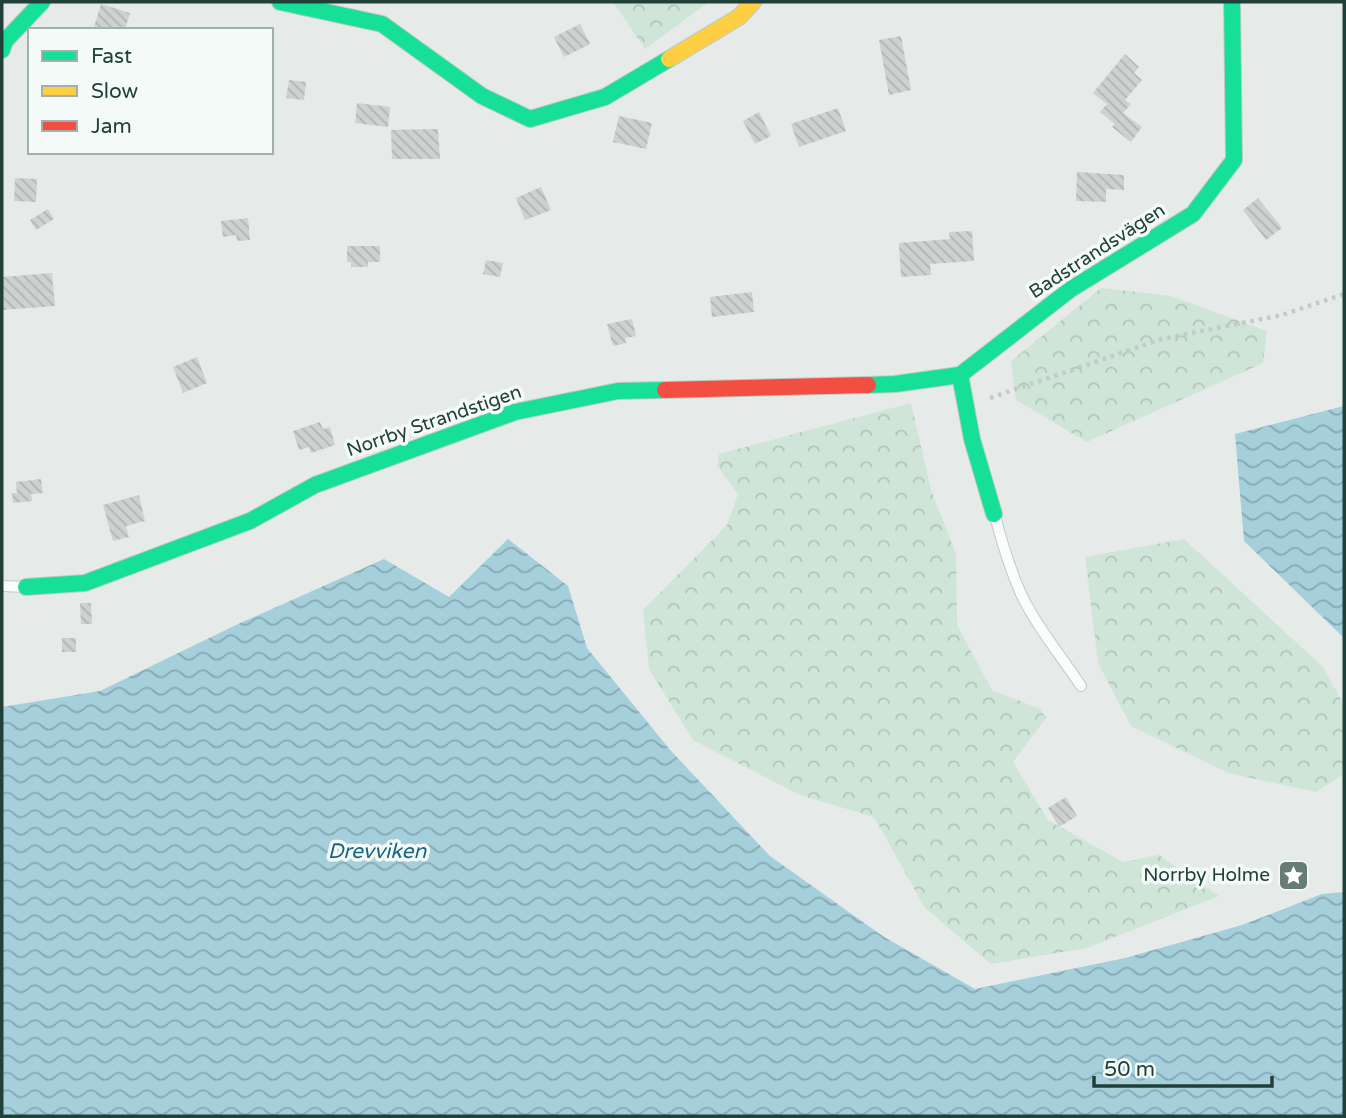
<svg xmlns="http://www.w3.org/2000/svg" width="1346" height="1118" viewBox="0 0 1346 1118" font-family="'Varela Round',sans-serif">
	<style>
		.forest { fill: url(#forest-crowns) }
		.water { fill: url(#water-waves) }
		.building { fill: url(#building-back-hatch) }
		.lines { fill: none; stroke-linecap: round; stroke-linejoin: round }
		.lane-casing { stroke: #c3c8c6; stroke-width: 12 }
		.fast-casing { stroke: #c1c9c6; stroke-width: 18 }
		.slow-casing { stroke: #c1c9c6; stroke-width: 18 }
		.jam-casing { stroke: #c1c9c6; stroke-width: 18 }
		.path { stroke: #c2cbc9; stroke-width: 4.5; stroke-dasharray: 3.5 5; stroke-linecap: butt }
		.lane { stroke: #fbfcfc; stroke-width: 10 }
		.fast { stroke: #16e098; stroke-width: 16 }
		.slow { stroke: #ffcf43; stroke-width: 16 }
		.jam { stroke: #f24e42; stroke-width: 16 }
		.labels { text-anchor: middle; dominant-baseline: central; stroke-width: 7; stroke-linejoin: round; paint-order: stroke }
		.street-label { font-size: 19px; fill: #22403a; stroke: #f4faf7 }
		.poi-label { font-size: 19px; fill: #22403a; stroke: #f4faf7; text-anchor: end }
		.water-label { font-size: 21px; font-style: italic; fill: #186680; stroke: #f4faf7 }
	</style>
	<defs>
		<pattern id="forest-crowns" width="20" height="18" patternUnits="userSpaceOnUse" patternTransform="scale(1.75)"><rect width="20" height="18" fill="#cee5d7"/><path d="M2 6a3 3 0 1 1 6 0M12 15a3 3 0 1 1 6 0" fill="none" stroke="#b1c6b9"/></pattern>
		<pattern id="water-waves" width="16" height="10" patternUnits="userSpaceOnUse" patternTransform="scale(1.75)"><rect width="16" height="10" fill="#a4cfdb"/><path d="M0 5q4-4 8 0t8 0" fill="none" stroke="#85a9b3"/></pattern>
		<pattern id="building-back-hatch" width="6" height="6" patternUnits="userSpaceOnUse" patternTransform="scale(1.75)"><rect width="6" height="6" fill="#cdd2d0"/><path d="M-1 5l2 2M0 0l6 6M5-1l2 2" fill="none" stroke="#b0b5b3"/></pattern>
	</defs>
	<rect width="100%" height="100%" fill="#e6ebe9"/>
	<!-- forest -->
	<g class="forest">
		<polygon points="613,2 709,2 645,49"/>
		<polygon points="1101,288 1171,296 1267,331 1263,363 1087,442 1016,400 1011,361"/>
		<polygon points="911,403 931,490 956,554 957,625 992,690 1040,709 1046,718 1013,762 1048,820 1123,862 1159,855 1219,896 1087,948 991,964 925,908 874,817 800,795 693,740 649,669 643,610 727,525 738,494 717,466 719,454"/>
		<polygon points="1184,539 1323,667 1344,705 1344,774 1316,792 1228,773 1131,726 1098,663 1085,557"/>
	</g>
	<!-- water -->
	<g class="water">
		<polygon points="1344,406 1344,638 1244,541 1235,434"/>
		<polygon points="508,539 568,586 587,648 671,751 770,856 884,937 975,989 1125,958 1242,925 1322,894 1344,892 1344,1116 2,1116 2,707 100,691 238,624 384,559 449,597"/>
	</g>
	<!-- building -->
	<g class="building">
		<polygon points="101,4 130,13 125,30 102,30 94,27"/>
		<polygon points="580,24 590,44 564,57 554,37"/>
		<polygon points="901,36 911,90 889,95 879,40"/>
		<polygon points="1125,54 1139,67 1134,73 1142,80 1125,100 1131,104 1123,113 1142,127 1131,142 1112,127 1115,124 1100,112 1107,104 1093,93"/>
		<polygon points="289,80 306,82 304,100 286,98"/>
		<polygon points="357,103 390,107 388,127 355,123"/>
		<polygon points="838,108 846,131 799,147 791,124"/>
		<polygon points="759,112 771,136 755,144 743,121"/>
		<polygon points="619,116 652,123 646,149 613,142"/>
		<polygon points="438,129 440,159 392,159 391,130"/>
		<polygon points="1077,172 1124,175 1124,190 1106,189 1106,202 1076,201"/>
		<polygon points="15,178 37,179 36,202 14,201"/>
		<polygon points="541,187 551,210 525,220 516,198"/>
		<polygon points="1258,198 1282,228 1266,240 1243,210"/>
		<polygon points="48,209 54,219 36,230 30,220"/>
		<polygon points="248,218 250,240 237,241 236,235 223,237 221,221"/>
		<polygon points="972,231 974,261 930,264 931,275 901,277 899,243 950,239 949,232"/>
		<polygon points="347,246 380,246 380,262 368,262 368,267 351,267 351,262 347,262"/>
		<polygon points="486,260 503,263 500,277 483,274"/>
		<polygon points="52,273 55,306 2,310 2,277"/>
		<polygon points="752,292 754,312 712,317 710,297"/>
		<polygon points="632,319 636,336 625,338 626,343 613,346 607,324"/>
		<polygon points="197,357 207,383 183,393 173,367"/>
		<polygon points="320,422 323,429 330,427 335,445 311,453 309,447 299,450 293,431"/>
		<polygon points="41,479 43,493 31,494 32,501 13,503 12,493 17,493 16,482"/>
		<polygon points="139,495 145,521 126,526 129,537 113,541 103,505"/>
		<polygon points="80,603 91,603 92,624 81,624"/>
		<rect x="62" y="638" width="14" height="14"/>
		<polygon points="1066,797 1077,816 1059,827 1048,808"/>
	</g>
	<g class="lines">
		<defs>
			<g id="lane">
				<path d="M995,516C1002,543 1010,569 1021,594C1037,627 1061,656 1081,686"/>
				<polyline points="2,586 26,587"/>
			</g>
			<g id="fast">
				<polyline points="280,2 382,24 482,96 530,119 605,97 669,59"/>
				<polyline points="2,50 5,41 42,2"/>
				<polyline points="868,385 895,384 960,375"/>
				<polyline points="994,514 972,439 960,375 1071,289 1193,214 1234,160 1232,2"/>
				<polyline points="26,587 85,583 250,521 315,485 515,412 618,391 665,390"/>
			</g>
			<polyline id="slow" points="669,59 739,17 753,2"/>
			<polyline id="jam" points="665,390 868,385"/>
		</defs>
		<!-- lane casing -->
		<use href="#lane" class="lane-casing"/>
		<!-- fast casing -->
		<use href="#fast" class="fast-casing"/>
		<!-- slow casing -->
		<use href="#slow" class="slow-casing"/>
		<!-- jam casing -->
		<use href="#jam" class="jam-casing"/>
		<!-- path -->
		<polyline class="path" points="990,398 1162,339 1282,315 1344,294"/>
		<!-- lane -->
		<use href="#lane" class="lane"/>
		<!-- fast -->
		<use href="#fast" class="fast"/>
		<!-- slow -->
		<use href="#slow" class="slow"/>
		<!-- jam -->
		<use href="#jam" class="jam"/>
	</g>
	<!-- icons -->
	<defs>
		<symbol id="sight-square" viewBox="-11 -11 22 22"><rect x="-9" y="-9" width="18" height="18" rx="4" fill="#677c77" stroke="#f4faf7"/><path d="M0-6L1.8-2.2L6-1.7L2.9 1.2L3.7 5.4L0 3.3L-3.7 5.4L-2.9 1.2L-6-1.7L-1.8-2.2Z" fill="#fff"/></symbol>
	</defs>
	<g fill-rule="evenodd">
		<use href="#sight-square" x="1276" y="858" width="35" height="35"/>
	</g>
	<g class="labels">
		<!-- street labels -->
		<g class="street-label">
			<text transform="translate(1097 251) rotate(-33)">Badstrandsvägen</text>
			<text transform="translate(434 421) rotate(-19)">Norrby Strandstigen</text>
		</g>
		<!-- poi labels -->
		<g class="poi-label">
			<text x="1270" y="875">Norrby Holme</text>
		</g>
		<!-- water labels -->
		<g class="water-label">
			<text x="377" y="851">Drevviken</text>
		</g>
	</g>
	<!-- border -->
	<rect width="1346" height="1118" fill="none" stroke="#22403a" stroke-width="7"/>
	<!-- legend -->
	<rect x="28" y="28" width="245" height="126" fill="#f4faf7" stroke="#a0b0ab" stroke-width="2"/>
	<rect x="42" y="51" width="35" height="10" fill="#16e098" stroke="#a0b0ab" stroke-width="2"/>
	<text x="91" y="63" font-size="21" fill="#22403a">Fast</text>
	<rect x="42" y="86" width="35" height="10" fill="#ffcf43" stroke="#a0b0ab" stroke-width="2"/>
	<text x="91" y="98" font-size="21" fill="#22403a">Slow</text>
	<rect x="42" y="121" width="35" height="10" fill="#f24e42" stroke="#a0b0ab" stroke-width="2"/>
	<text x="91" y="133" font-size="21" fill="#22403a">Jam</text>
	<!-- scale -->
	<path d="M1094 1076v10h178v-10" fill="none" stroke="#22403a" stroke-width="3.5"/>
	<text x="1104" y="1076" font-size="21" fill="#22403a" stroke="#f4faf7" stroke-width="5" paint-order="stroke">50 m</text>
</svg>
